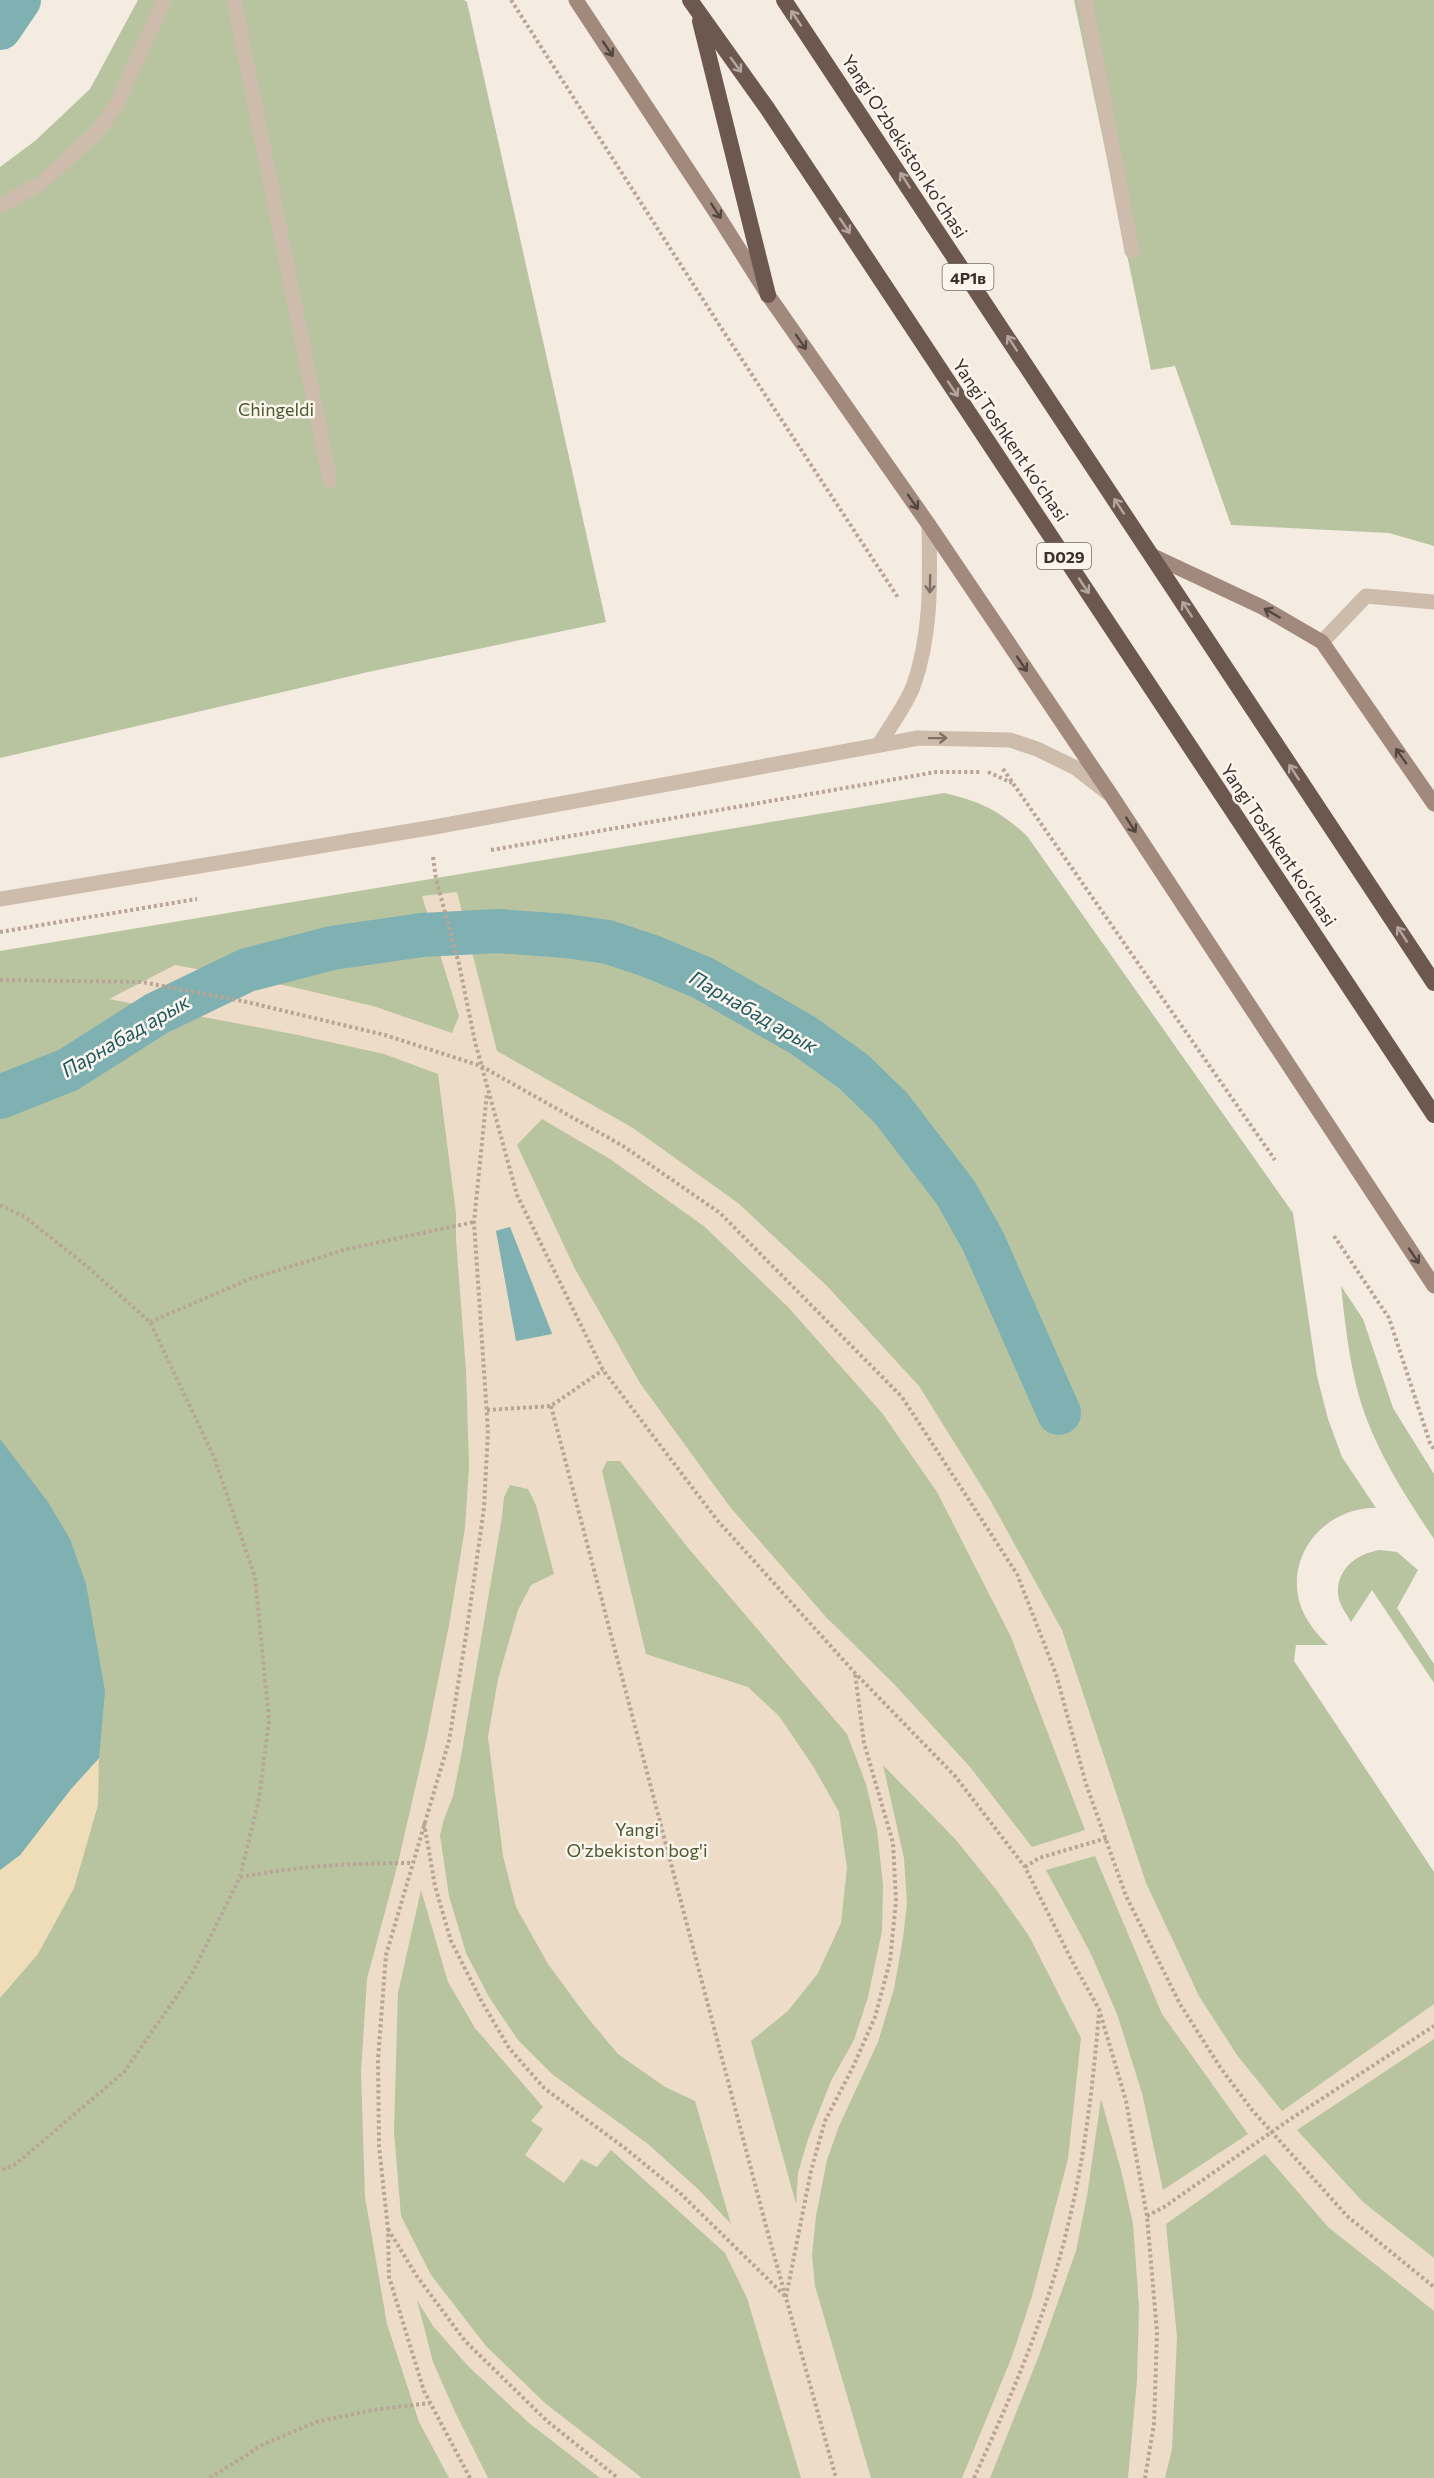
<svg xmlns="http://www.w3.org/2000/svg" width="1434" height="2478" viewBox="0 0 1434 2478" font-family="Commissioner,sans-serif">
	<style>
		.green { fill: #b8c4a0 }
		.sand { fill: #efdcb8 }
		.plaza { fill: #ecdcc8; fill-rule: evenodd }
		.water { fill: #7fb0b2 }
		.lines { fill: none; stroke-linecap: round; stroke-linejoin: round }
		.canal { stroke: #7fb0b2; stroke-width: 44 }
		.path { stroke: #b9a596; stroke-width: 4; stroke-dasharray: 3 3; stroke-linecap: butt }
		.minor { stroke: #cdbbac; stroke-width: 15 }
		.secondary { stroke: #a18a7d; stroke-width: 15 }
		.trunk { stroke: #6c584f; stroke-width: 16 }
		.oneway { stroke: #b4a69e }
		.oneway2 { stroke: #544640 }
		.oneway3 { stroke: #7d6f65 }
		.labels { text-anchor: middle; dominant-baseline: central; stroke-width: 5; stroke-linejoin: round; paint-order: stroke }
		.shield { fill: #fbf5ee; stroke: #756b66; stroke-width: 1.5 }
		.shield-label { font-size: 16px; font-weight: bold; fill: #3b302b }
		.street-label { font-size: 18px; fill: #3b302b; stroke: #fbf5ee }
		.park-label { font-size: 18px; fill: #4a5a2e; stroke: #fbf5ee }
		.water-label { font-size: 20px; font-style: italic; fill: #1f5a5e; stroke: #fbf5ee }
	</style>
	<rect width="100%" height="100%" fill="#f4ebe1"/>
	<!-- green -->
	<g class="green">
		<polygon points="138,0 464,0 467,2 606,622 368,672 0,758 0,167 35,141 90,89"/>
		<polygon points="1074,0 1434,0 1434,546 1389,533 1231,525 1175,366 1151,370"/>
		<path d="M944,793C980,801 1000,811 1027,836L1293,1213L1317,1376L1328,1419L1342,1457L1376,1508C1326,1507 1285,1554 1300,1604C1305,1620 1316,1633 1328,1645H1296L1294,1661L1434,1872V2478H0V951Z"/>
		<path d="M1341,1286L1363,1319L1393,1408L1434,1474V1539C1404,1494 1374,1448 1359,1396C1349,1360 1345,1323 1341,1286Z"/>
		<path d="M1380,1550L1397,1552L1418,1570L1397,1608L1434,1664V1683L1372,1590L1351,1622C1346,1613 1338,1603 1338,1593C1337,1568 1358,1553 1380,1550Z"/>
	</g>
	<!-- sand -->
	<polygon class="sand" points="99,1758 98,1805 74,1888 38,1954 0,1998 0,1870 20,1855 71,1789"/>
	<!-- plaza -->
	<path class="plaza" d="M457,892L497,1051L633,1128L738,1203L827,1286L919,1386L989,1498L1062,1630L1146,1883L1199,1996L1237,2055L1282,2111L1434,2004V2039L1297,2130L1363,2202L1434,2258V2311L1328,2227L1265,2154L1166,2224L1177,2337L1172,2449L1165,2478H1128L1137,2380L1139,2307L1133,2224L1121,2170L1101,2099L1087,2196L1076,2251L1038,2358L990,2478H962L1011,2359L1032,2296L1068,2159L1081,2038L1029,1936L998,1892L956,1840L883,1765L904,1858L907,1903L903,1938L894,1989L878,2042L839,2126L827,2160L816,2216L812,2255L815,2286L871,2478H801L747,2298L725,2253L611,2150L597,2167L581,2159L564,2183L525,2155L543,2129L531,2121L543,2107L475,2028L448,1982L421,1890L398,1993L394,2131L401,2216L431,2275L486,2346L546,2404L642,2478H600L529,2423L468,2366L433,2326L417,2300L433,2362L456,2414L488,2478H449L419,2422L387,2324L365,2197L361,2072L367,1979L398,1863L426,1741L449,1625L465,1528L469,1466L466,1371L456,1239V1213L438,1074L384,1054L298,1035L109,999L175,965L288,986L373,1006L452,1033L459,1016L422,896ZM542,1119L610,1159L705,1227L788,1307L882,1413L937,1492L1011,1637L1085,1830L1032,1847L970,1767L895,1685L826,1617L730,1507L640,1383L575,1269L517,1145ZM510,1227L552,1333L551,1334L496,1231ZM607,1461H620L689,1549L847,1734L866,1784L877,1830L883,1885L882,1931L868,1997L854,2040L831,2081L808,2139L798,2173L796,2204L751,2041L788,2011L818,1973L841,1923L847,1868L839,1812L813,1766L779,1716L748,1687L646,1654L602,1471ZM510,1485L528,1489L536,1505L554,1574L531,1585L518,1610L498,1679L488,1737L503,1856L516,1907L548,1964L587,2017L618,2054L665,2087L695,2101L731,2224L699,2190L648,2144L552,2074L518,2040L489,1997L466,1953L449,1896L440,1835L444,1819L453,1796L461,1756L502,1517L504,1497ZM1095,1856L1162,2014L1248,2134L1163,2190L1142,2093L1117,2014L1090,1952L1046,1870Z"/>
	<!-- water -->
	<g class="water">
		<polygon points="510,1227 552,1334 516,1341 496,1231"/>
		<polygon points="0,1439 48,1502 70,1539 86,1584 105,1691 99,1758 71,1789 20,1855 0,1870"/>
	</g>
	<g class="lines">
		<!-- canal -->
		<g class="canal">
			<polyline points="0,28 19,0"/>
			<polyline points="0,1097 68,1070 156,1014 247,970 332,948 422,935 498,931 566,936 608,942 650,956 703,978 804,1036 854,1072 891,1108 956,1193 983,1241 1059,1413"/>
		</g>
		<!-- path -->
		<g class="path">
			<polyline points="511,0 720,326 899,599"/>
			<polyline points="1003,769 1275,1160"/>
			<polyline points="988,772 1012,783"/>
			<polyline points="491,850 936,772 981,772"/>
			<polyline points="433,857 436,879 459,964 475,1042 517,1195 603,1370 717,1520 855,1673 955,1776 1025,1867 1072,1961 1099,2009 1126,2101 1147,2216 1157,2332 1154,2424 1145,2478"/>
			<polyline points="0,932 197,899"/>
			<polyline points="0,980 142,982 247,1002 385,1035 481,1066 623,1146 720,1213 902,1397 1017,1574 1056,1674 1086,1784 1126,1896 1180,2004 1220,2067 1252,2110 1347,2216 1434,2287"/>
			<polyline points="0,1205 25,1217 90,1269 150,1322 214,1457 255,1577 269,1720 259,1799 240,1877 192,1974 124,2072 16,2164 0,2171"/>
			<polyline points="1334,1236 1389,1318 1430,1443 1434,1449"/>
			<polyline points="150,1322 250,1279 347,1249 474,1222"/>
			<polyline points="551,1406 766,2226 836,2478"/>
			<polyline points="487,1410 551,1406 603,1370"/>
			<polyline points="424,1823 435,1886 451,1941 482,2002 509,2048 544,2088 626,2149 680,2193 786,2297"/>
			<polyline points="1025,1867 1039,1858 1107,1838"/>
			<path d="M240,1877C300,1866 351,1863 412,1863"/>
			<polyline points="1147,2216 1164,2207 1289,2120 1434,2026"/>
			<polyline points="388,2229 416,2275 465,2341 547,2421 618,2478"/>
			<polyline points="786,2297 811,2171 825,2121 853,2067 875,2017 890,1961 896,1901 893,1843 864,1743 855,1673"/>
			<polyline points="210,2478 262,2445 316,2422 372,2410 430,2403"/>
			<polyline points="470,2478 424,2391 389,2277 388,2229 379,2146 378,2059 386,1955 449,1741 467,1629 484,1508 488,1431 474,1222 487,1093"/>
			<path d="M974,2478C1011,2397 1048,2312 1068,2225C1085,2156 1093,2084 1099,2013"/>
		</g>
		<!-- minor -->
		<g class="minor">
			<polyline points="234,0 330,481"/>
			<polyline points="1085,0 1132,251"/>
			<polyline points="0,206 41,183 98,131 116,106 164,0"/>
			<polyline points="1322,642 1366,596 1434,602"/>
			<path d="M880,743C891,725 905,706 913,687C932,634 930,580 929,525"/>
			<polyline points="0,899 429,828 918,738 1010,740 1037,749 1076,768 1108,793"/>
		</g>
		<!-- secondary -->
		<g class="secondary">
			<polyline points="576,0 715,211 768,295 929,525 1111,795 1434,1286"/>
			<polyline points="1151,555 1262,607 1322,642 1434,804"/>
		</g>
		<!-- trunk -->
		<g class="trunk">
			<polyline points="690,0 767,108 1434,1115"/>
			<polyline points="784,0 1434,983"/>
			<polyline points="700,21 768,295"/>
		</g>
	</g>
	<!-- one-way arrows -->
	<defs><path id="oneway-shaft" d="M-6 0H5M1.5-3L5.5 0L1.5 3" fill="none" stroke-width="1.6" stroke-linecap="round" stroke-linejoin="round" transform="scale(1.5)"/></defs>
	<g class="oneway">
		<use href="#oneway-shaft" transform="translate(796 18) rotate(-124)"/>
		<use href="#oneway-shaft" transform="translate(736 65) rotate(54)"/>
		<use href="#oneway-shaft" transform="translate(905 180) rotate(-123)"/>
		<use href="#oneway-shaft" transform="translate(845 226) rotate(56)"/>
		<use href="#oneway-shaft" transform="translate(1012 343) rotate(-123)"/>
		<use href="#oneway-shaft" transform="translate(953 389) rotate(56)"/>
		<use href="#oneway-shaft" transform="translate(1119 506) rotate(-123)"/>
		<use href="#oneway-shaft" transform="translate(1084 586) rotate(56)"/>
		<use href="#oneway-shaft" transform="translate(1187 609) rotate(-123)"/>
		<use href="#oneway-shaft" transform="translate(1294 772) rotate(-123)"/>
		<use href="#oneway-shaft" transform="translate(1402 934) rotate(-123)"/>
	</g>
	<g class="oneway2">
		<use href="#oneway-shaft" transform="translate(608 49) rotate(56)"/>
		<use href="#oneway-shaft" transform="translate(716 211) rotate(57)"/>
		<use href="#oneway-shaft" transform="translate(801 342) rotate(55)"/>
		<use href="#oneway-shaft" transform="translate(913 502) rotate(55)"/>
		<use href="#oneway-shaft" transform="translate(1272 613) rotate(-150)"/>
		<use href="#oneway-shaft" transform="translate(1022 664) rotate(56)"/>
		<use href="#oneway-shaft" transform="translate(1401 756) rotate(-125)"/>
		<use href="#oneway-shaft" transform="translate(1131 825) rotate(57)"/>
		<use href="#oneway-shaft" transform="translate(1414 1256) rotate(56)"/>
	</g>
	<g class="oneway3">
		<use href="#oneway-shaft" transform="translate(930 584) rotate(91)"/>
		<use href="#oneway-shaft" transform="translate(938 738) rotate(-1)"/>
	</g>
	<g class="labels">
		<!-- shield labels -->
		<g class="shield">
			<rect x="942.5" y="264" width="51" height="26" rx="4.5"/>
			<rect x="1037" y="543" width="54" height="26" rx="4.5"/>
		</g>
		<g class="shield-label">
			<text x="968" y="277">4Р1в</text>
			<text x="1064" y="556">D029</text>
		</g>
		<!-- street labels -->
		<g class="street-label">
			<text transform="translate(905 146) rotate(57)">Yangi O'zbekiston ko'chasi</text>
			<text transform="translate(1011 440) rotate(56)">Yangi Toshkent ko‘chasi</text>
			<text transform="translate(1279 845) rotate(56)">Yangi Toshkent ko‘chasi</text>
		</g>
		<!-- park labels -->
		<g class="park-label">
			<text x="276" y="409">Chingeldi</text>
			<text x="637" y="1829">Yangi<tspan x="637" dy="21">O'zbekiston bog'i</tspan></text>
		</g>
		<!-- water labels -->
		<g class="water-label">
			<text transform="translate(754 1011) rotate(30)">Парнабад арык</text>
			<text transform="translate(125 1035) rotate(-30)">Парнабад арык</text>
		</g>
	</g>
</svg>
